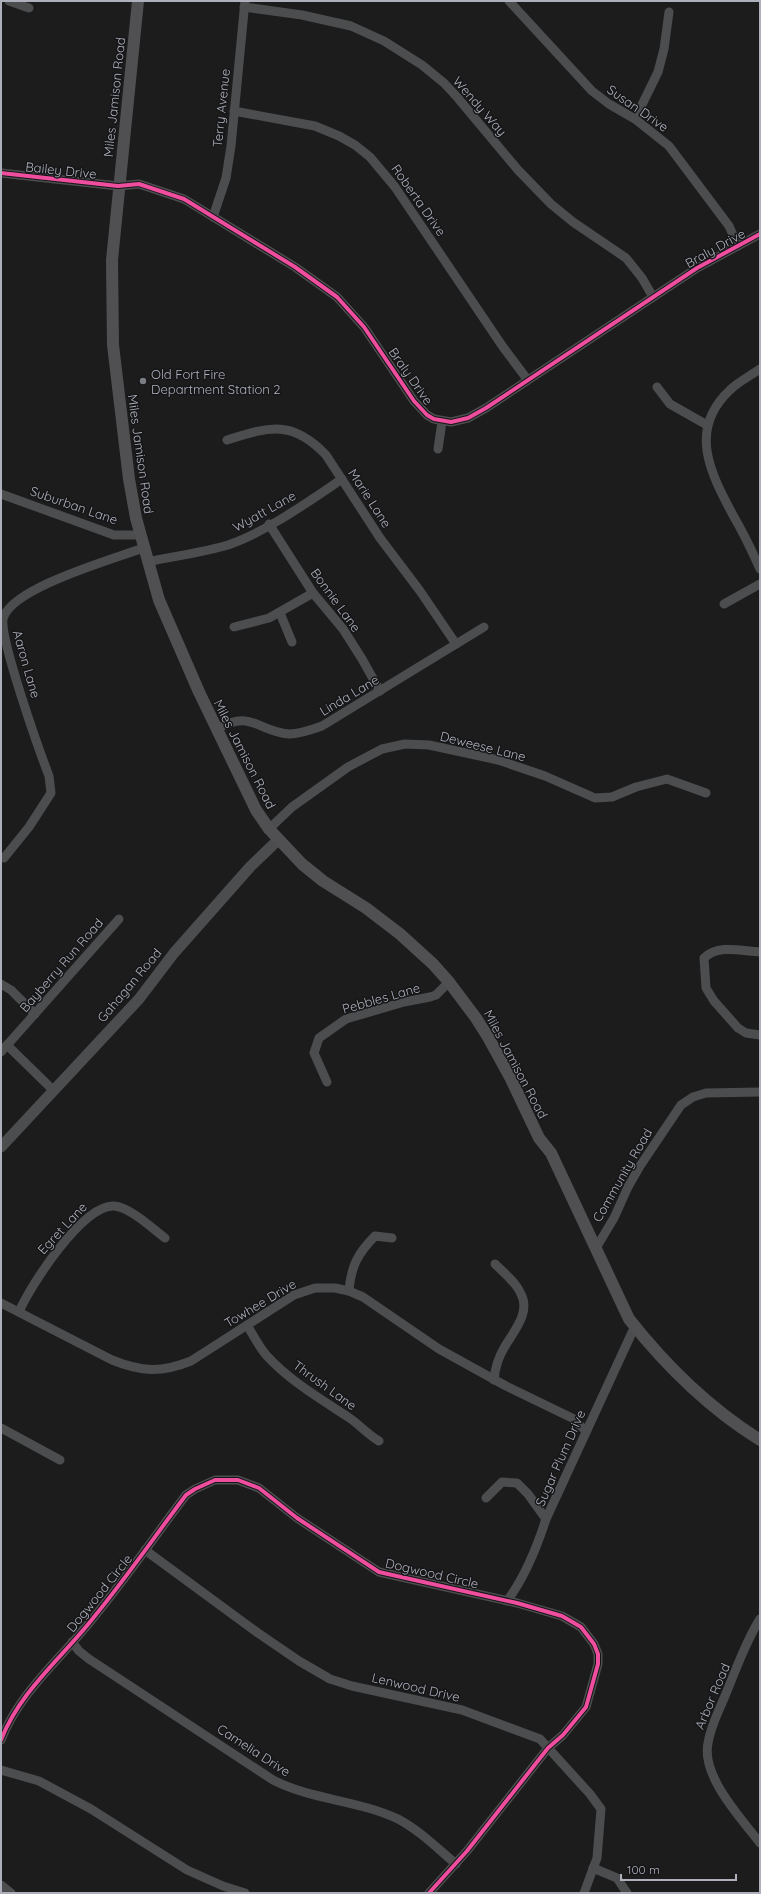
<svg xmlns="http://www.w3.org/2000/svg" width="761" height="1894" viewBox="0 0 761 1894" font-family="Quicksand,sans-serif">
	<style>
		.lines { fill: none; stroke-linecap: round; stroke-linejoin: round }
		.minor { stroke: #4c4d4f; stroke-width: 9 }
		.tertiary { stroke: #4c4d4f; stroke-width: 11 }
		.secondary { stroke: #505053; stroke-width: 12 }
		.cycleway-casing { stroke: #161618; stroke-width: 6 }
		.cycleway { stroke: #ef4d9e; stroke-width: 4 }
		.poi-dot { fill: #7b7d84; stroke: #161618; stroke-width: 1.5 }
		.labels { text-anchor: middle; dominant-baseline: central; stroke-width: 3; stroke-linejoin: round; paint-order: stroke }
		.street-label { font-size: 13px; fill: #aeb1bc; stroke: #161618 }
		.poi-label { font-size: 13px; fill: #aeb1bc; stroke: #161618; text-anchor: start }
	</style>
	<rect width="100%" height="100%" fill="#1c1c1c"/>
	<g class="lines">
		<!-- minor -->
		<g class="minor">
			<polyline points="9,1 29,8"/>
			<polyline points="509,1 592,91 609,104 635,119 669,146 729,226 738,246"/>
			<polyline points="244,7 302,15 351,26 384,41 422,65 444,83 457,97 518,170 551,204 573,222 626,258 642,278 653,297"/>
			<polyline points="234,111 315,126 339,136 355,145 370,157 395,187 503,347 527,379"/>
			<polyline points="635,119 658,72 664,49 669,12"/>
			<polyline points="1,173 118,186 139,184 184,199 295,267 337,297 364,327 414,401 427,415 434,419 451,422 468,418 486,408 697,268 760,234"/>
			<polyline points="213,217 226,178 231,146 245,1"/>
			<path d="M760,369C750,376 738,382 730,390C687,430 711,474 734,517C744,534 752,551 760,569"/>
			<polyline points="657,387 670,404 707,425"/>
			<path d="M227,440C269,427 292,419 326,455L380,538L420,591L456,644"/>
			<polyline points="438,449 442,422"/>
			<polyline points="1,494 114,535 140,535"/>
			<polyline points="269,524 313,593 343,629 362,659 380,691"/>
			<path d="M147,562C174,556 202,553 228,545C266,532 308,502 342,479"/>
			<polyline points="724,604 760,584"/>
			<polyline points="280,613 292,642"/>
			<polyline points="234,627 269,618 313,593"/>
			<path d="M217,729C251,709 257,731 289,734C300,734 311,730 322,726L484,627"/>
			<polyline points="269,829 292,807 348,767 382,749 405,744 429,745 498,760 545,776 595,798 612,797 636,787 667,779 706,793"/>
			<path d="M4,858L29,827L51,793L49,776C39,750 0,640 3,619C10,588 114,559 143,548"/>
			<path d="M760,952C741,951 719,944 704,958L706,988L714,1001L738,1028L746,1033L760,1035"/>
			<polyline points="1,984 11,990 35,1014"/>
			<polyline points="7,1045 54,1091"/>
			<polyline points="1,1052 119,919"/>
			<polyline points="327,1082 314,1053 319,1038 346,1019 404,1002 430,997 436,995 449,982"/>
			<polyline points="596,1248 614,1218 628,1187 640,1166 681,1105 693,1097 706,1093 760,1092"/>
			<path d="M349,1291C351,1266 358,1253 375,1236L392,1238"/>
			<path d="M1,1303L112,1360C142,1372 161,1373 191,1361L294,1295L315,1288H335L349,1291L363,1297L439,1349L506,1386L572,1418L586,1431"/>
			<path d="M19,1312C30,1286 83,1204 114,1206C130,1207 153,1229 165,1238"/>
			<path d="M247,1325C253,1335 259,1347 267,1356C290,1381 319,1398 348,1417C359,1424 367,1434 379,1441"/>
			<path d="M494,1380C495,1369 498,1358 504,1348C513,1332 531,1313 521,1294C516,1282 504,1273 495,1264"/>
			<polyline points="1,1428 60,1460"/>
			<polyline points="486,1498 502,1482 517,1483 528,1494 546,1519"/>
			<polyline points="145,1550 258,1633 299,1661 330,1679 352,1686 462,1710 540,1739 590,1794 601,1809 597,1858 584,1893"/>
			<path d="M507,1601C525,1577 537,1547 546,1519L635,1326"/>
			<path d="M760,1619C746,1641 737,1667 727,1691C720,1709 711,1724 708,1743C701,1776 741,1818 760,1843"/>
			<path d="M72,1642L79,1651L89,1659L273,1780C312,1800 358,1800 398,1819C419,1830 437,1848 456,1864"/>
			<path d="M1,1740C20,1691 62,1658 94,1617C126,1578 155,1536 186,1495L195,1489L215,1480H238L259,1488L297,1518L379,1572L517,1603L562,1616L581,1627L594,1644L598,1654V1664L586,1707L563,1735L548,1748L467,1851L429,1893"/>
			<polyline points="1,1770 39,1781 91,1809 187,1870 223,1886 245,1893"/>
			<polyline points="593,1868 617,1878 627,1893"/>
			<polyline points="1,1885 11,1893"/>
		</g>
		<!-- tertiary -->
		<polyline class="tertiary" points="1,1147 139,999 174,953 250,867 278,840"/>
		<!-- secondary -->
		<path class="secondary" d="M138,1L112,260L113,345L129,479L136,518L159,600L199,692L256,810L269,829L302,864L323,881L366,908L400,934L433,964L449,982L476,1018L488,1037L510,1077L539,1138L551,1153L629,1319C666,1366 709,1408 760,1440"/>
		<defs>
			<g id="cycleway">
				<polyline points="1,173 118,186 139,184 184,199 295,267 337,297 364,327 414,401 427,415 434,419 451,422 468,418 486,408 697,268 760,234"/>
				<path d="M1,1740C20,1691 62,1658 94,1617C126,1578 155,1536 186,1495L195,1489L215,1480H238L259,1488L297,1518L379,1572L517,1603L562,1616L581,1627L594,1644L598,1654V1664L586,1707L563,1735L548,1748L467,1851L429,1893"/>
			</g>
		</defs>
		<!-- cycleway casing -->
		<use href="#cycleway" class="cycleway-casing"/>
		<!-- cycleway -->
		<use href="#cycleway" class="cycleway"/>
	</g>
	<!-- markers -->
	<circle class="poi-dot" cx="143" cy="381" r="4"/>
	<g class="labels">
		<!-- street labels -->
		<g class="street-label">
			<text transform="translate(114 97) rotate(-84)">Miles Jamison Road</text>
			<text transform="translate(480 106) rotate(49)">Wendy Way</text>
			<text transform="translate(221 108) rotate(-84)">Terry Avenue</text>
			<text transform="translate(638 108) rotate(35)">Susan Drive</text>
			<text transform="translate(61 170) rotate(6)">Bailey Drive</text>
			<text transform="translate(419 200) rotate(55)">Roberta Drive</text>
			<text transform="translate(715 248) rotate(-29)">Braly Drive</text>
			<text transform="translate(411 376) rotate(55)">Braly Drive</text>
			<text transform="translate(141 454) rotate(82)">Miles Jamison Road</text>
			<text transform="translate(370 498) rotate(57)">Marie Lane</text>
			<text transform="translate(74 505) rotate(19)">Suburban Lane</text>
			<text transform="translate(264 511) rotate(-29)">Wyatt Lane</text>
			<text transform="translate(336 600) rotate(54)">Bonnie Lane</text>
			<text transform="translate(27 664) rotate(74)">Aaron Lane</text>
			<text transform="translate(349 695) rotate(-31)">Linda Lane</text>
			<text transform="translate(483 746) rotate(14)">Deweese Lane</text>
			<text transform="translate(245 754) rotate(63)">Miles Jamison Road</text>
			<text transform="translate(61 965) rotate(-49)">Bayberry Run Road</text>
			<text transform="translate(129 985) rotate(-50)">Gahagan Road</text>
			<text transform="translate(381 998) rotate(-16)">Pebbles Lane</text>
			<text transform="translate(516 1064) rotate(62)">Miles Jamison Road</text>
			<text transform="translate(622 1175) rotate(-60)">Community Road</text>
			<text transform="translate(62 1228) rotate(-47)">Egret Lane</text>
			<text transform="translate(260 1303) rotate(-31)">Towhee Drive</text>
			<text transform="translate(325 1385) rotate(36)">Thrush Lane</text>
			<text transform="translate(560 1458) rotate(-66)">Sugar Plum Drive</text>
			<text transform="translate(432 1573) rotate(13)">Dogwood Circle</text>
			<text transform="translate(99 1593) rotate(-51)">Dogwood Circle</text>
			<text transform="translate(416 1687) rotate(13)">Lenwood Drive</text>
			<text transform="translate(712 1696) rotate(-67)">Arbor Road</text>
			<text transform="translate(254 1750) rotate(33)">Camelia Drive</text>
		</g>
		<!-- poi labels -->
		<g class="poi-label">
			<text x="151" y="374">Old Fort Fire<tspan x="151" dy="15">Department Station 2</tspan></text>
		</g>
	</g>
	<!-- border -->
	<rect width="761" height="1894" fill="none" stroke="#aeb1bc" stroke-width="4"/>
	<!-- scale -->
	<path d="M621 1874v6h115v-6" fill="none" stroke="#aeb1bc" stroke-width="2"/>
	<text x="627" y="1874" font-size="12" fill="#aeb1bc" stroke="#161618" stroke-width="3" paint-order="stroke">100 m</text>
</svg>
